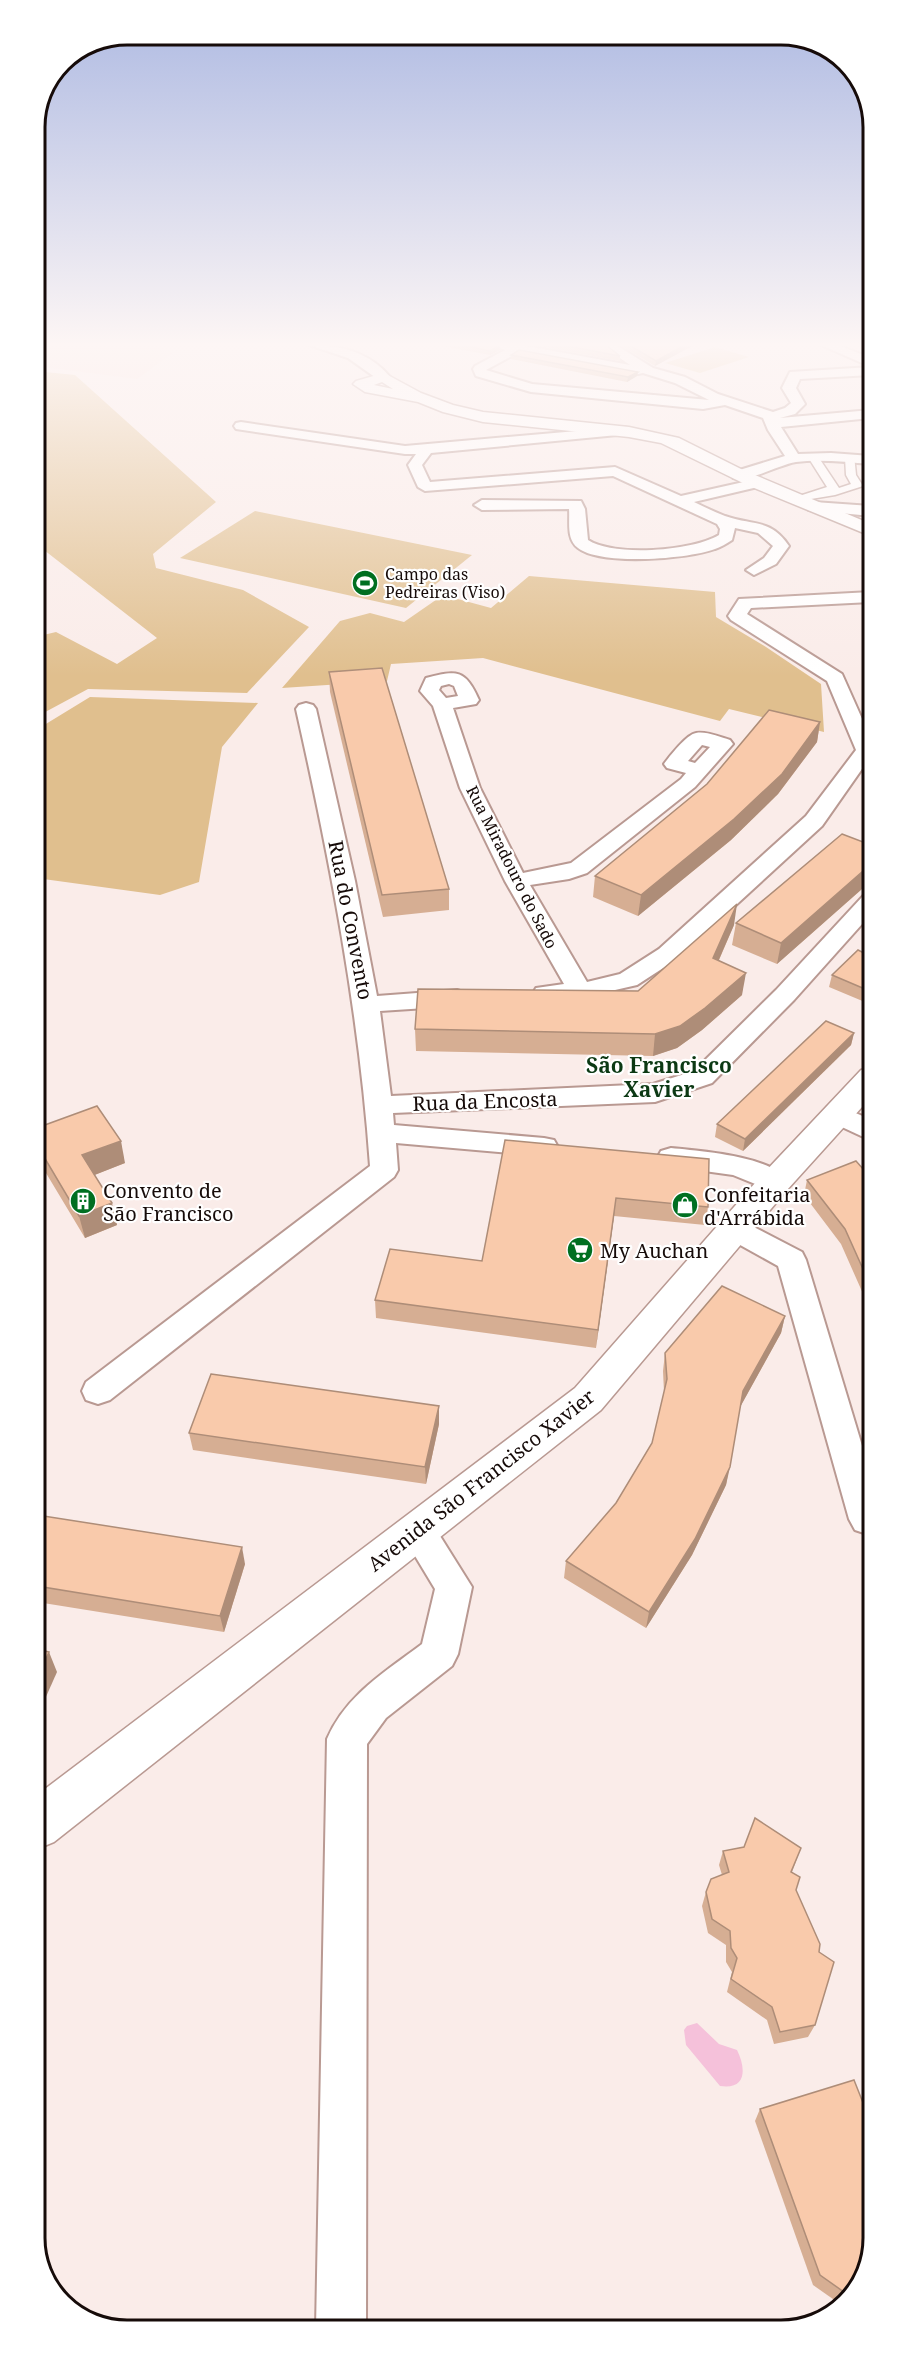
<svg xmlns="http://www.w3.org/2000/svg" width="908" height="2365" viewBox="0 0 908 2365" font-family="'Noto Serif',serif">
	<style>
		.built { fill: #fae0da }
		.green { fill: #e0bf8e }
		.water { fill: #f5c1da }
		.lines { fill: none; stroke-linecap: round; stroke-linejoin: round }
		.pedestrian-casing { stroke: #b99992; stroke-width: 3 }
		.minor-casing { stroke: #b99992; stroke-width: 4 }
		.tertiary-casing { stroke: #b99992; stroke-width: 3 }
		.pedestrian { fill: #fff; fill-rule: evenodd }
		.minor { fill: #fff; fill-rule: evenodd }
		.tertiary { fill: #fff; fill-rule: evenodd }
		.wall { fill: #d6ae93 }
		.shaded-wall { fill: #ae8d78 }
		.building { fill: #f9caab; stroke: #ae8d78; stroke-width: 1.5 }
		.labels { text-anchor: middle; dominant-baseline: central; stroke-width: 4.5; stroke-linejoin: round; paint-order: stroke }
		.far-poi-label { font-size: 16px; fill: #160b09; stroke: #fff; text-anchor: start }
		.far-street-label { font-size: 16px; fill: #160b09; stroke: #fff }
		.street-label { font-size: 20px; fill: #160b09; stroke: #fff }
		.poi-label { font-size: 20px; fill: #160b09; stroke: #fff; text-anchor: start }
		.neighbourhood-label { font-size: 21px; font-weight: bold; fill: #0c3914; stroke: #fff }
		.rim { fill: none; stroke: #160b09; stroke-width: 3 }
	</style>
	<rect width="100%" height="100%" fill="#faece9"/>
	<!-- built -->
	<polygon class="built" points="35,345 146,345 174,352 137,379 35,366"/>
	<!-- green -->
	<g class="green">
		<polygon points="715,347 749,357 700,373 665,363"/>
		<polygon points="35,371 75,375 216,502 153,554 156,568 243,590 309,627 247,693 88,689 36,717 35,637 56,632 117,664 157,638 35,543"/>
		<polygon points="255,511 472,555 406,608 180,558"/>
		<polygon points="529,576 715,592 716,617 766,647 821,684 824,732 729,709 720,721 483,658 391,664 387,681 282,688 340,621 370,613 404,622 443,595 491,608"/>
		<polygon points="90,697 258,703 222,747 199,882 160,895 36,878 36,730"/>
	</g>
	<!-- water -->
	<path class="water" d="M697,2023L719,2044L737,2050C746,2068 747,2090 720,2086L686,2045L684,2030L687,2026Z"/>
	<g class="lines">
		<defs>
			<polygon id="pedestrian" points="813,454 817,455 839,488 851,484 846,475 845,457 846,455 854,455 856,475 863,486 835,495 793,502 793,498 827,487 808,457"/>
			<g id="minor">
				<path d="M309,345C340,345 370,352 390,377L384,381L379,380L348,358Z"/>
				<path d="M493,345H521L630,365L601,345H616L653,368L685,377L718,394L773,412L785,408L791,403L782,388L790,372L871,367V375L800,379L796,388L805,404L795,414L780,418L871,410V418L781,427L798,454L831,453L871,456V464C846,462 820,459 796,462C778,465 750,482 733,478L731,475L733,472L785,456L768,430L763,418L725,405L703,409L531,392L476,376L473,369L475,366L505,350ZM519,352L638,374L643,373L675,383L709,400L532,384L486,370Z"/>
				<polygon points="821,345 838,345 871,358 871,367"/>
				<path d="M241,422L405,446L623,427L628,428L630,431L628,434L431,453L422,465L430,482L615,467L681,496L757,479L764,483L762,486L694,502C704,507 715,512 725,516C753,526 770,518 789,546L776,564L754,575L746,570L764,558L773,546L758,533L735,528L732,540C726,544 721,547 715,549C689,559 601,566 578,548C566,539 570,522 569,509L482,510L474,505L482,500L581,501L585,509L588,540C613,557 693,551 719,535L720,529L717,524L613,476L425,491L418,487L408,465L416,454H405L236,429L234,426L236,423Z"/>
				<polygon points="814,502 871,506 871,516 809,510 806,507 809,504"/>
				<path d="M871,592V602L751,608L747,614L842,674L871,739V768L864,766L822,826L677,959L637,985L580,998L545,1001L536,998L533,993L536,988L564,984L505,881L460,788L433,706L420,691L426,678C457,670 465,669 479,700L476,704L453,708L480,788L523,873L571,863L681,779L686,773L667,768L664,764C669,757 687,734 696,733C706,731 720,737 730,740L733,744L695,787L587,873L569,879L530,885L587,982L620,974L659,949L806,816L856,750L827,681L731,620L728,616L739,599ZM449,684L454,686L458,696L446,698L439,690L441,686ZM702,745L710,747L695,763L688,761Z"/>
				<path d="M306,703L313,705L316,709L355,881L377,996L457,990L466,993L469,998L466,1003L457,1006L380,1011L391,1096L653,1084L694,1071L776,990L863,896L871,894V914L794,1000L712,1083L655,1102L393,1113L394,1125L544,1138L554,1140L558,1147L554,1154L544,1156L396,1143L398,1170L394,1177L110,1400L98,1404L86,1400L82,1391L86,1382L370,1166C359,1011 330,860 296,709L299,705Z"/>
				<polygon points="839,1106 872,1120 872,1141 829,1121 825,1115 829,1109"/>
				<path d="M671,1148C699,1151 774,1156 789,1182L785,1189L775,1192L733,1175L661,1165L657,1158L661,1151Z"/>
				<polygon points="734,1218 744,1222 802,1252 806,1260 872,1479 872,1532 867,1534 855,1530 849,1519 778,1266 724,1236 719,1229 724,1222"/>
				<path d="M418,1516L430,1520L472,1587L458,1654L452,1666L386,1718L367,1744L366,2329H316L327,1739C346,1695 385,1672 422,1644L435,1589L400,1531L406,1520Z"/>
			</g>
			<g id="tertiary">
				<path d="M384,373L421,393L453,405L483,412L629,427L679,438L743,470L871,524V536L747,485L661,443L629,437L483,422L443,412L418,402L365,392L353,384L356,381ZM382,382L393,389L374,385Z"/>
				<polygon points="872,1067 872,1096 787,1190 601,1410 54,1842 37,1849 37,1795 575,1388 763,1174 861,1070"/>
			</g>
		</defs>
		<!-- pedestrian casing -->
		<use href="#pedestrian" class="pedestrian-casing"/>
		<!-- minor casing -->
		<use href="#minor" class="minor-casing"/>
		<!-- tertiary casing -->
		<use href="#tertiary" class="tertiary-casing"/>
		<!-- pedestrian -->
		<use href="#pedestrian" class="pedestrian"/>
		<!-- minor -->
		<use href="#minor" class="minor"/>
		<!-- tertiary -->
		<use href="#tertiary" class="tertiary"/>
	</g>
	<!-- wall -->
	<g class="wall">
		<polygon points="437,345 500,345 500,350 490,355"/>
		<polygon points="535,345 606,345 620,356 620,361"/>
		<polygon points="620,345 694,345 655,366"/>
		<polygon points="511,355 638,372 637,376 627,382 511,359"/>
		<polygon points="329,672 449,889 449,910 383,917 330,692"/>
		<polygon points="820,722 817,742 778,794 731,840 638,916 593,897 595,876 707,784"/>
		<polygon points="871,845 871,881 777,964 732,945 736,923"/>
		<polygon points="734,925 719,960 742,995 702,1030 677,1048 653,1056 416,1051 415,1029 638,991"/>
		<polygon points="872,949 872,1005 829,987 832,975 866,954"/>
		<polygon points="854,1033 851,1045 743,1151 715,1137 717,1124"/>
		<polygon points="36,1116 42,1126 125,1163 94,1175 117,1225 85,1238 43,1168 36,1170"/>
		<polygon points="505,1140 708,1207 705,1225 614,1216 596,1348 376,1318 375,1300 482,1261"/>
		<polygon points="872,1179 872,1314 841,1244 804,1195 807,1180"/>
		<polygon points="785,1316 781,1333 740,1407 726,1485 692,1555 646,1628 564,1578 566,1561 616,1503 652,1443 664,1392 663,1371 665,1353"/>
		<polygon points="439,1406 439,1424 426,1484 193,1450 189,1433"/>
		<polygon points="37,1515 245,1564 224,1632 37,1602"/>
		<polygon points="801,1848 792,1872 796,1890 819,1952 815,2025 808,2037 774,2044 767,2020 727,1992 732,1972 726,1962 726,1945 708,1933 702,1906 706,1892 722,1875 719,1865 723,1851"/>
		<polygon points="760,2109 855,2294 840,2304 813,2285 755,2121"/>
	</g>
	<!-- shaded-wall -->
	<g class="shaded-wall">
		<polygon points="500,345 500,350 490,355 490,351"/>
		<polygon points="685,345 694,345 655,366 656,361"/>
		<polygon points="638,372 637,376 627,382 628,377"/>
		<polygon points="820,722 817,742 778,794 731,840 638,916 641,895"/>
		<polygon points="871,864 871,881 777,964 781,943"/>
		<polygon points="737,904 734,925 710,980 713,958"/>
		<polygon points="746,973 742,995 702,1030 677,1048 653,1056 655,1034"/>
		<polygon points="854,1033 851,1045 743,1151 745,1139"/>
		<polygon points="121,1141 125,1163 87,1178 82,1155"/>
		<polygon points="37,1145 43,1168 36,1170 36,1146"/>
		<polygon points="616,1198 614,1216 596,1348 598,1330"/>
		<polygon points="112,1203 117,1225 85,1238 79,1216"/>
		<polygon points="785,1316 781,1333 739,1409 743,1391"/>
		<polygon points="439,1406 439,1424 426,1484 425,1467"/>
		<polygon points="730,1467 726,1485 692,1555 646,1628 649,1612"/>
		<polygon points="242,1547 245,1564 224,1632 220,1616"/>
		<polygon points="49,1652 57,1672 37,1717 37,1679"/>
	</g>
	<!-- building -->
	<g class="building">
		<polygon points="462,345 500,345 490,351"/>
		<polygon points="562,345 606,345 620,356"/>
		<polygon points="629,345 685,345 656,361"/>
		<polygon points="519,350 638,372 628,377 511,355"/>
		<polygon points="382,668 449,889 382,895 329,672"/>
		<polygon points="769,710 820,722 782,774 734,819 641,895 595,876 707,784"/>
		<polygon points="842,834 871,845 871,864 781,943 736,923"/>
		<polygon points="737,904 713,958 746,973 705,1008 680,1026 655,1034 415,1029 418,989 638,991"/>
		<polygon points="872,949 872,992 832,975 858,950 866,954"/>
		<polygon points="826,1021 854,1033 745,1139 717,1124"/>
		<polygon points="97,1106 121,1141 82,1155 112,1203 79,1216 37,1145 36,1146 36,1116 42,1126"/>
		<polygon points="505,1140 709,1159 708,1207 616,1198 598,1330 375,1300 390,1249 482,1261"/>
		<polygon points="856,1161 872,1179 872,1289 845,1229 807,1180"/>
		<polygon points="722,1286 785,1316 743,1391 730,1467 695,1539 649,1612 566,1561 616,1503 652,1443 667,1379 665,1353"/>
		<polygon points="211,1374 439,1406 425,1467 189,1433"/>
		<polygon points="37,1515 242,1547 220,1616 37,1586"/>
		<polygon points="37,1649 49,1652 37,1679"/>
		<polygon points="755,1818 801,1848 791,1872 800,1877 796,1890 820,1944 819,1952 834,1962 815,2025 780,2032 772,2007 731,1979 737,1958 731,1948 730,1931 712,1919 706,1892 711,1879 729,1872 723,1851 744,1847"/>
		<polygon points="854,2080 873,2128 873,2239 855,2294 851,2297 820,2275 760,2109"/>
	</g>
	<!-- sky -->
	<linearGradient id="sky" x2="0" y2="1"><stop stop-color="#adb9e2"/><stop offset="0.51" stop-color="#fdf6f5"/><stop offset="1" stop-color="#fdf6f5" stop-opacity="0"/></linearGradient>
	<rect width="908" height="676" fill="url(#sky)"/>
	<!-- icons -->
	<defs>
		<symbol id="stadium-disc" viewBox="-11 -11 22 22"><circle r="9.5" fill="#006f21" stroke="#fff"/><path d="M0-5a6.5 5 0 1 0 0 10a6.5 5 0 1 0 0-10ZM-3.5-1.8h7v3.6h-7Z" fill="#fff"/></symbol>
		<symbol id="building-disc" viewBox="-11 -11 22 22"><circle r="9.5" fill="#006f21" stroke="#fff"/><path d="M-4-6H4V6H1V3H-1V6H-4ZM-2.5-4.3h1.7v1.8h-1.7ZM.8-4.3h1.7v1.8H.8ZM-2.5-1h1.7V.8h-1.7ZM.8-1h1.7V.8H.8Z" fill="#fff"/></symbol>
		<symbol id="shop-disc" viewBox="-11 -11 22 22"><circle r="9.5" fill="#006f21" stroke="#fff"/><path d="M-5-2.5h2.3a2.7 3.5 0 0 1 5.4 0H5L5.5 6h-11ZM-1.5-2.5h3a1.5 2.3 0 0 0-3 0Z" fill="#fff"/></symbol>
		<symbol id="supermarket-disc" viewBox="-11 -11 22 22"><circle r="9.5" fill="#006f21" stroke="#fff"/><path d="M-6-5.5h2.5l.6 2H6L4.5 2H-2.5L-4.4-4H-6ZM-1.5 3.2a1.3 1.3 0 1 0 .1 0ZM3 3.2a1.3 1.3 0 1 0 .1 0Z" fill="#fff"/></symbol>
	</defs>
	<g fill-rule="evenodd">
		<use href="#stadium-disc" x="350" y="568" width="30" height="30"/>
		<use href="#building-disc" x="68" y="1186" width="30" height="30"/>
		<use href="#shop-disc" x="670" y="1190" width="30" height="30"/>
		<use href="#supermarket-disc" x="565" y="1235" width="30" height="30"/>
	</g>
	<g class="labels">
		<!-- far-poi labels -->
		<g class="far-poi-label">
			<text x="385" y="574">Campo das<tspan x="385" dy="18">Pedreiras (Viso)</tspan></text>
		</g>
		<!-- far-street labels -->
		<g class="far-street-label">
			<text transform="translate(512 867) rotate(63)">Rua Miradouro do Sado</text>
		</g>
		<!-- street labels -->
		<g class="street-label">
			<text transform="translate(351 920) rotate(79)">Rua do Convento</text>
			<text transform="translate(485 1101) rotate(-2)">Rua da Encosta</text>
			<text transform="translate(481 1480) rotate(-38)">Avenida São Francisco Xavier</text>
		</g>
		<!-- poi labels -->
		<g class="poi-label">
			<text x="103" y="1190">Convento de<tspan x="103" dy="23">São Francisco</tspan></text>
			<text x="704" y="1194">Confeitaria<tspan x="704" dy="23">d'Arrábida</tspan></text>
			<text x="600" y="1250">My Auchan</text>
		</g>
		<!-- neighbourhood labels -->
		<g class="neighbourhood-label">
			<text x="659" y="1065">São Francisco<tspan x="659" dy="24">Xavier</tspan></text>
		</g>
	</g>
	<!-- crop -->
	<path d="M0 0H908V2365H0ZM127 45H781A82 82 0 0 1 863 127V2238A82 82 0 0 1 781 2320H127A82 82 0 0 1 45 2238V127A82 82 0 0 1 127 45Z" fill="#fff" fill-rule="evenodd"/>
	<path class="rim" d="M127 45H781A82 82 0 0 1 863 127V2238A82 82 0 0 1 781 2320H127A82 82 0 0 1 45 2238V127A82 82 0 0 1 127 45Z"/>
</svg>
